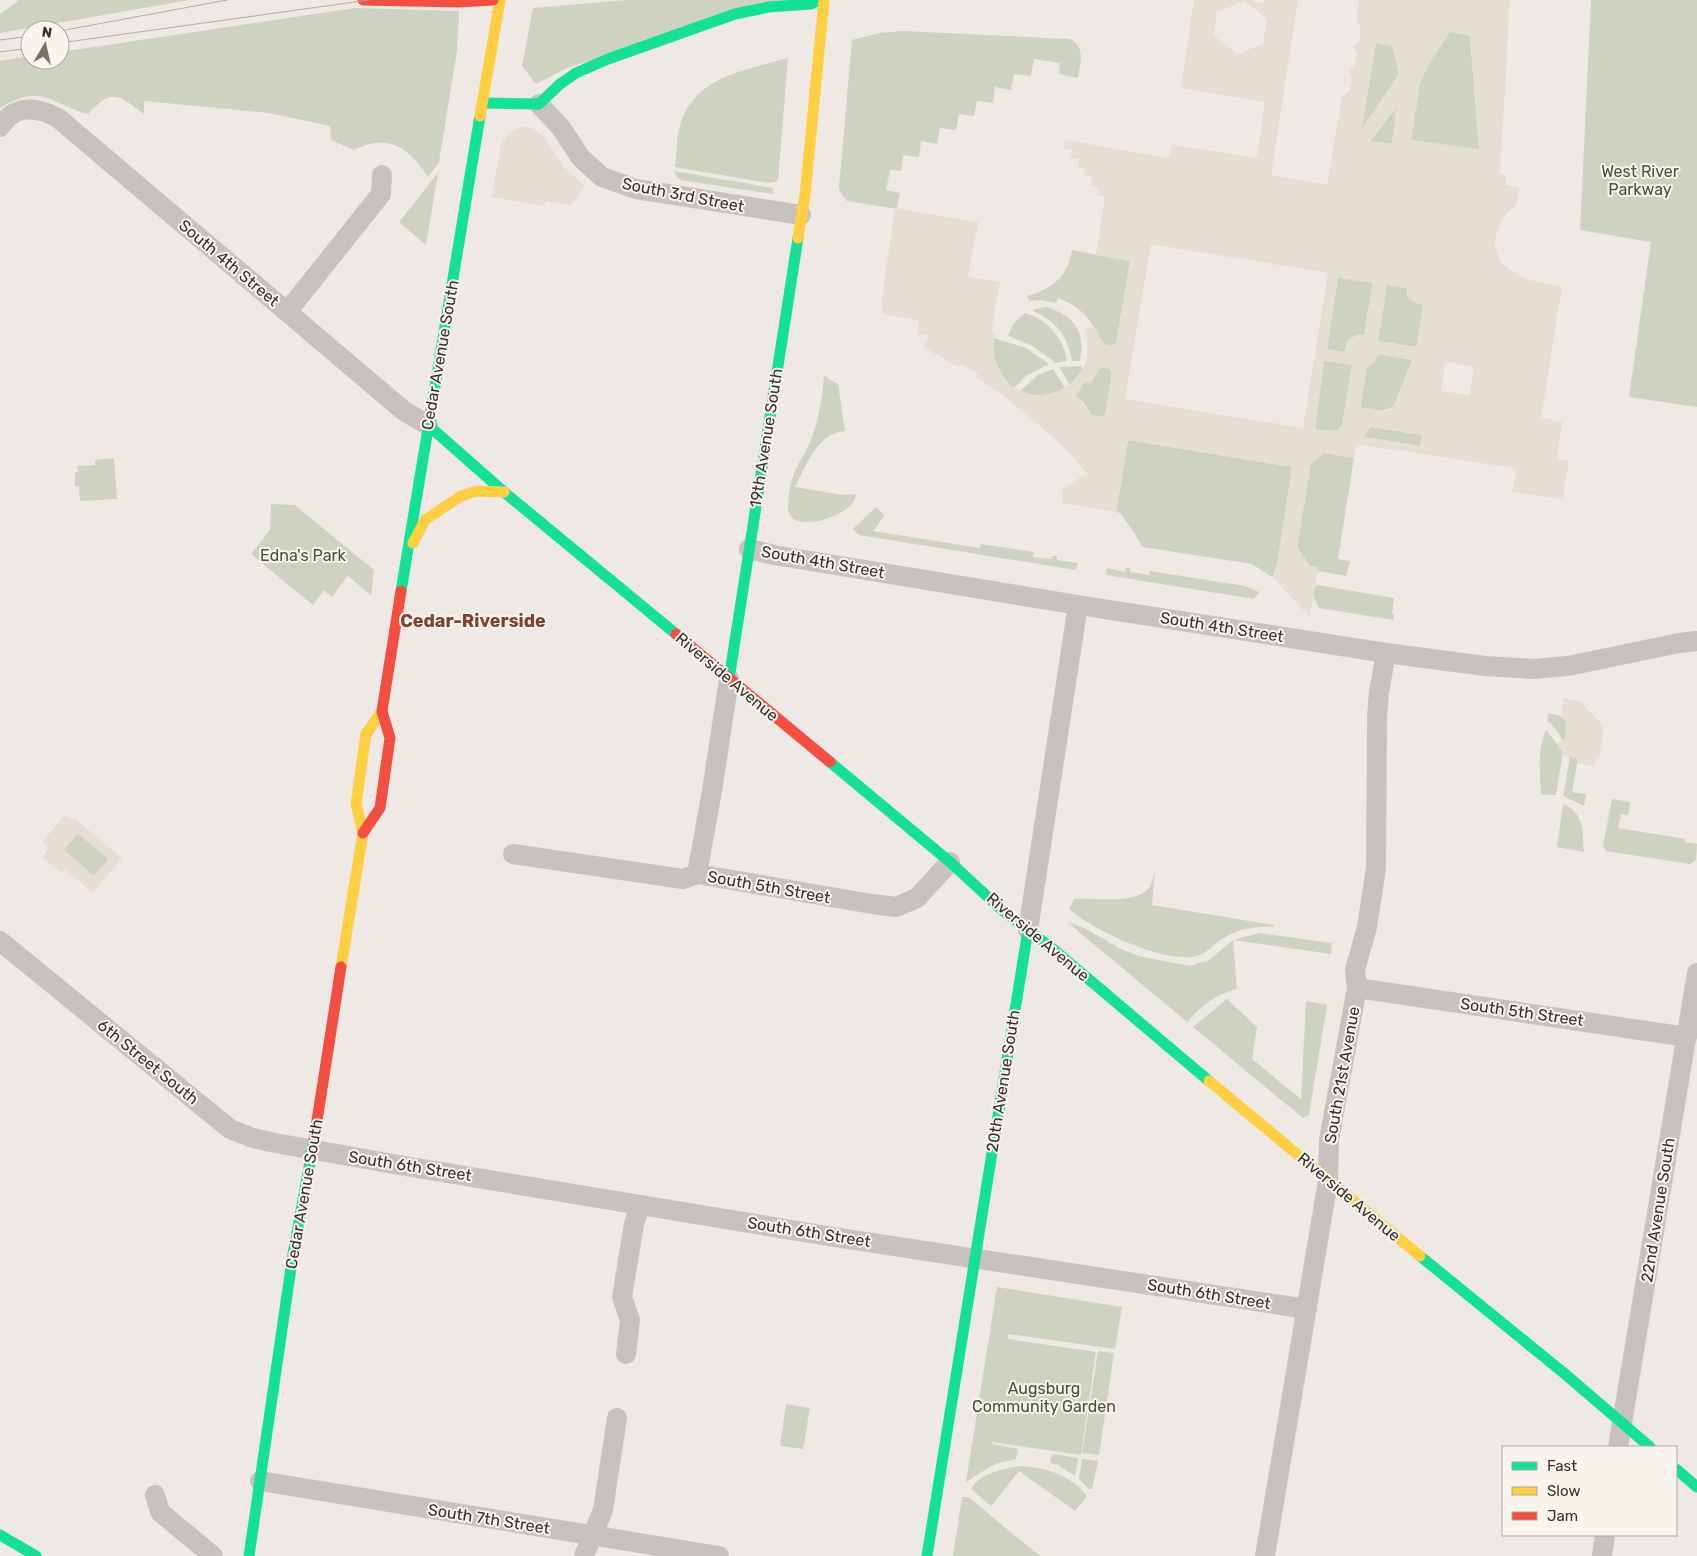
<svg xmlns="http://www.w3.org/2000/svg" width="1697" height="1556" viewBox="0 0 1697 1556" font-family="Rubik,sans-serif">
	<style>
		.green { fill: #ced2c0 }
		.plaza { fill: #e6ddd3; fill-rule: evenodd }
		.lines { fill: none; stroke-linecap: round; stroke-linejoin: round }
		.street { stroke: #c7c2bd; stroke-width: 20 }
		.fast { stroke: #16e098; stroke-width: 11 }
		.slow { stroke: #ffcf43; stroke-width: 11 }
		.jam { stroke: #f24e42; stroke-width: 11 }
		.tram { stroke: #afaba8; stroke-width: 1 }
		.labels { text-anchor: middle; dominant-baseline: central; stroke-width: 4; stroke-linejoin: round; paint-order: stroke }
		.park-label { font-size: 16px; fill: #465332; stroke: #f9f4ed }
		.street-label { font-size: 16px; fill: #38302b; stroke: #f9f4ed }
		.neighbourhood-label { font-size: 18px; font-weight: bold; fill: #7e432d; stroke: #f9f4ed }
	</style>
	<rect width="100%" height="100%" fill="#eee9e4"/>
	<!-- green -->
	<g class="green">
		<polygon points="19,0 190,0 0,33 0,14"/>
		<polygon points="627,0 792,0 569,67 536,84 522,66 533,8"/>
		<polygon points="1591,0 1697,0 1697,407 1629,397 1651,242 1580,230"/>
		<path d="M355,8L459,11L457,51L439,162L428,177C409,148 389,132 354,150L331,140L330,126L269,113L144,101V114C118,94 112,88 88,114C49,104 43,82 0,108V61L30,56V60H60V52Z"/>
		<path d="M903,31L1070,39C1086,47 1080,63 1078,78L1059,74L1060,63L1034,59L1031,76L1014,74L1011,90L995,87L993,103L977,101L974,116L959,114L956,130L940,128L937,144L921,141L919,157L903,155L901,171L890,170L886,190L900,193L897,209L847,201L840,192L839,187L852,40L879,33Z"/>
		<polygon points="1450,32 1470,35 1479,150 1411,141 1420,82 1431,60"/>
		<polygon points="1376,43 1392,46 1399,74 1361,130"/>
		<path d="M788,58L778,179L775,182L768,183L675,167C677,153 676,136 681,122C697,75 747,70 788,58Z"/>
		<polygon points="1397,107 1392,144 1370,141"/>
		<polygon points="673,171 773,188 773,194 680,180"/>
		<polygon points="438,173 426,245 399,222"/>
		<path d="M1072,250L1130,261L1116,344C1112,345 1108,347 1105,344C1100,340 1097,331 1094,327C1085,312 1074,304 1058,298L1056,303L1040,300L1029,301L1027,296C1052,289 1068,277 1072,250Z"/>
		<polygon points="1338,277 1373,282 1364,336 1358,335 1349,339 1344,352 1327,349"/>
		<polygon points="1387,285 1408,288 1407,294 1416,303 1423,304 1417,347 1378,341"/>
		<path d="M1046,307C1074,315 1086,332 1080,361H1072C1069,343 1062,328 1046,318C1042,315 1036,313 1032,310Z"/>
		<path d="M1025,313C1047,320 1064,338 1067,361L1056,363L1031,345L1008,336L1013,324Z"/>
		<path d="M994,338L1026,348L1049,364L1026,376L1014,388C999,375 991,359 994,338Z"/>
		<path d="M1378,354L1412,360L1394,405C1385,414 1371,409 1360,408L1367,366L1372,364Z"/>
		<polygon points="1324,360 1352,365 1342,426 1336,431 1315,430"/>
		<polygon points="1081,366 1083,369 1070,385 1059,367"/>
		<polygon points="1103,367 1110,369 1112,373 1106,411 1104,415 1101,417 1091,415 1085,404 1076,395 1085,381 1090,383 1100,368"/>
		<path d="M1053,369L1065,388C1050,397 1035,397 1020,391L1038,375Z"/>
		<path d="M824,376L838,384L845,431C816,434 807,464 795,487L843,495L856,494C856,494 855,501 854,501C846,517 789,536 788,508C788,495 791,478 797,467C800,460 805,454 808,447C818,425 822,400 824,376Z"/>
		<polygon points="1371,427 1422,435 1420,446 1365,437 1366,432"/>
		<path d="M1128,440L1292,467C1289,485 1280,568 1272,577L1252,564L1143,547L1121,513L1116,512Z"/>
		<polygon points="1325,453 1354,458 1338,559 1350,561 1346,576 1317,571 1318,567 1310,566 1297,547 1311,463"/>
		<polygon points="114,458 117,499 80,501 79,487 75,486 75,472 78,472 77,466 95,465 95,460"/>
		<polygon points="271,504 295,505 374,570 371,595 348,576 332,597 324,590 313,605 251,554 270,530"/>
		<polygon points="876,507 885,515 873,531 980,548 981,544 987,545 1034,552 1033,557 1052,559 1053,556 1057,556 1057,560 1078,563 1076,570 859,535 853,529"/>
		<polygon points="1107,568 1125,572 1126,568 1130,568 1130,572 1149,575 1150,571 1245,586 1259,592 1254,599 1106,575"/>
		<path d="M1317,585L1394,598L1392,614L1394,615L1393,620L1319,608C1315,601 1310,593 1317,585Z"/>
		<path d="M1548,713C1568,717 1568,720 1565,739H1562L1551,723L1547,722Z"/>
		<path d="M1546,730L1563,752L1556,795L1541,794C1540,773 1537,750 1546,730Z"/>
		<polygon points="1570,757 1578,758 1572,792 1586,794 1584,806 1563,796"/>
		<polygon points="1612,799 1630,802 1628,815 1621,814 1618,828 1685,839 1685,842 1697,844 1696,860 1690,864 1606,851 1603,846"/>
		<path d="M1563,804C1585,814 1582,830 1584,852L1557,847Z"/>
		<polygon points="78,833 109,859 94,876 63,850"/>
		<path d="M1155,873L1152,905L1274,925L1273,927C1252,926 1237,929 1219,941C1213,946 1207,952 1200,955C1170,967 1092,930 1069,909L1074,899C1093,897 1140,906 1151,885C1152,881 1153,877 1155,873Z"/>
		<path d="M1067,922L1086,929L1119,948L1138,956L1190,966L1209,960L1233,940L1260,933L1332,943L1331,954L1233,940L1237,989C1215,995 1202,1005 1187,1022Z"/>
		<polygon points="1227,999 1257,1027 1252,1059 1301,1099 1306,1001 1327,1005 1309,1115 1303,1118 1193,1027"/>
		<polygon points="997,1287 1122,1307 1115,1349 1008,1334 1008,1339 1096,1352 1081,1455 992,1442 992,1444 1018,1449 1016,1459 998,1463 988,1468 966,1482"/>
		<polygon points="1098,1351 1114,1353 1099,1455 1082,1453"/>
		<polygon points="786,1404 810,1408 803,1449 780,1446"/>
		<polygon points="1052,1454 1078,1458 1075,1476 1058,1465 1050,1463"/>
		<polygon points="1082,1459 1098,1461 1092,1489 1089,1489 1079,1479"/>
		<path d="M1022,1466C1047,1468 1071,1475 1087,1496L1075,1511L1019,1471L991,1506L971,1489C980,1473 1005,1468 1022,1466Z"/>
		<polygon points="962,1497 968,1497 1040,1556 953,1556"/>
	</g>
	<!-- plaza -->
	<g class="plaza">
		<path d="M1194,0H1253L1258,4L1268,0H1298L1271,175L1327,185L1342,96L1349,91L1353,77L1349,71L1354,67L1357,54L1352,46L1359,42L1361,29L1356,20L1359,0H1510L1500,174L1506,175V185L1519,187L1517,204L1502,219L1494,242L1498,256L1502,263L1520,277L1529,280L1562,287L1541,418L1562,422L1557,459L1569,461L1563,499L1512,492L1516,469L1508,467L1356,444L1354,458L1325,453L1311,463L1297,547L1310,566L1318,567L1310,617L1272,577L1275,574L1278,557L1292,467L1128,440L1116,512L1063,503L1062,490L1087,473L1062,446L1033,420L1002,395L976,377L978,374L962,364L959,367L923,347L929,336L918,334L919,320L883,314L881,303L895,208L978,222L968,277L1000,282L991,332L995,333L993,343L994,357L998,370L1005,380L1014,388L1026,393L1038,396L1059,391L1070,385L1083,369L1087,359V340L1085,330L1089,328L1094,326L1104,344L1110,346L1116,344L1130,261L1096,255L1105,197L1097,195L1098,188L1091,186L1092,177L1084,176L1085,169L1078,167L1079,159L1071,158L1072,150L1064,149L1065,140L1169,158L1172,145L1257,158L1265,102L1181,88ZM1245,1L1267,19L1263,44L1237,54L1214,36L1217,12ZM1450,32L1470,36L1479,149L1411,140L1420,82L1431,60ZM1376,43L1392,46L1399,74L1362,129ZM1396,108L1392,144L1370,141V140ZM1151,244L1328,273L1303,428L1125,399ZM1338,278L1373,283L1364,335H1358L1349,339L1344,352L1327,349ZM1387,285L1407,288L1408,298L1411,301L1423,304L1416,347L1378,341ZM1378,354L1412,360L1394,405L1389,410L1384,411L1360,407L1367,366L1375,362ZM1324,361L1352,365L1342,426L1336,431L1315,429ZM1445,362L1474,367L1470,395L1441,391ZM1103,367L1110,369L1112,373L1106,411L1104,415L1101,417L1091,415L1076,395L1085,382L1090,383L1100,368ZM1371,427L1422,435L1420,446L1365,437L1366,432Z"/>
		<polygon points="524,127 531,127 543,136 566,169 585,186 571,205 546,201 544,206 492,197 501,145 508,134 516,129"/>
		<polygon points="1564,698 1580,701 1604,727 1599,759 1595,759 1594,766 1577,763 1577,758 1562,756 1563,752 1557,743 1562,739 1565,739 1567,724 1561,716"/>
		<path d="M65,815L72,820L74,818L122,858L93,893L65,869L62,873L42,857L49,848L42,842ZM78,834L108,859L94,876L64,850Z"/>
	</g>
	<g class="lines">
		<!-- street -->
		<g class="street">
			<polyline points="539,104 562,129 581,158 602,177 636,189 801,215"/>
			<path d="M0,127C3,123 7,118 11,115C26,105 43,110 58,118L404,411L428,425"/>
			<polyline points="287,312 381,194 382,175"/>
			<polyline points="749,549 774,555 1078,605 1386,653 1485,666 1534,669 1568,666 1679,643 1697,641"/>
			<polyline points="513,854 683,879 697,874 872,904 896,907 917,898 950,862"/>
			<polyline points="697,874 712,791 729,679"/>
			<polyline points="1028,930 1078,605"/>
			<polyline points="0,941 230,1129 253,1138 275,1143 405,1166 834,1237 1307,1309"/>
			<polyline points="1357,988 1687,1037"/>
			<polyline points="626,1354 630,1320 622,1297 634,1224 640,1205"/>
			<polyline points="1618,1447 1697,973"/>
			<polyline points="260,1481 719,1556"/>
			<polyline points="155,1495 160,1512 213,1556"/>
			<polyline points="584,1556 603,1510 617,1418"/>
			<polyline points="1265,1556 1328,1181 1329,1140 1357,988 1355,970 1367,927 1376,868 1377,717 1379,692 1386,653"/>
			<polyline points="1602,1556 1605,1535"/>
		</g>
		<!-- fast -->
		<g class="fast">
			<polyline points="483,103 539,104 560,84 576,73 608,59 735,14 769,7 811,4 820,0"/>
			<polyline points="428,425 504,492 676,634"/>
			<polyline points="401,591 480,116"/>
			<polyline points="729,679 798,238"/>
			<polyline points="830,762 950,862 1002,910 1053,949 1209,1081"/>
			<polyline points="1420,1256 1565,1374 1650,1447"/>
			<polyline points="1676,1469 1697,1487"/>
			<polyline points="0,1535 36,1556"/>
			<polyline points="249,1556 293,1254 314,1140"/>
			<polyline points="927,1556 1028,930"/>
		</g>
		<!-- slow -->
		<g class="slow">
			<polyline points="480,116 500,0"/>
			<polyline points="798,238 805,195 824,0"/>
			<polyline points="413,543 425,520 461,496 477,491 504,492"/>
			<polyline points="341,967 363,833 356,804 366,734 382,711"/>
			<polyline points="1209,1081 1420,1256"/>
		</g>
		<!-- jam -->
		<g class="jam">
			<polyline points="363,0 459,2 493,0"/>
			<polyline points="676,634 830,762"/>
			<polyline points="363,833 380,808 390,738 382,711 401,591"/>
			<polyline points="314,1140 341,967"/>
		</g>
		<!-- tram -->
		<g class="tram">
			<polyline points="60,31 227,0"/>
			<polyline points="0,40 30,36"/>
			<polyline points="60,43 369,0"/>
			<polyline points="0,52 30,48"/>
		</g>
	</g>
	<g class="labels">
		<!-- park labels -->
		<g class="park-label">
			<text x="1640" y="171">West River<tspan x="1640" dy="18">Parkway</tspan></text>
			<text x="303" y="555">Edna's Park</text>
			<text x="1044" y="1388">Augsburg<tspan x="1044" dy="18">Community Garden</tspan></text>
		</g>
		<!-- street labels -->
		<g class="street-label">
			<text transform="translate(683 195) rotate(11)">South 3rd Street</text>
			<text transform="translate(229 263) rotate(40)">South 4th Street</text>
			<text transform="translate(440 355) rotate(-80)">Cedar Avenue South</text>
			<text transform="translate(766 438) rotate(-81)">19th Avenue South</text>
			<text transform="translate(823 562) rotate(10)">South 4th Street</text>
			<text transform="translate(1222 627) rotate(9)">South 4th Street</text>
			<text transform="translate(727 677) rotate(40)">Riverside Avenue</text>
			<text transform="translate(769 887) rotate(10)">South 5th Street</text>
			<text transform="translate(1038 937) rotate(40)">Riverside Avenue</text>
			<text transform="translate(1522 1012) rotate(8)">South 5th Street</text>
			<text transform="translate(148 1062) rotate(39)">6th Street South</text>
			<text transform="translate(1342 1075) rotate(-80)">South 21st Avenue</text>
			<text transform="translate(1003 1081) rotate(-81)">20th Avenue South</text>
			<text transform="translate(410 1166) rotate(9)">South 6th Street</text>
			<text transform="translate(304 1194) rotate(-80)">Cedar Avenue South</text>
			<text transform="translate(1349 1197) rotate(40)">Riverside Avenue</text>
			<text transform="translate(1658 1210) rotate(-81)">22nd Avenue South</text>
			<text transform="translate(809 1232) rotate(9)">South 6th Street</text>
			<text transform="translate(1209 1294) rotate(9)">South 6th Street</text>
			<text transform="translate(489 1519) rotate(9)">South 7th Street</text>
		</g>
		<!-- neighbourhood labels -->
		<g class="neighbourhood-label">
			<text x="473" y="621">Cedar-Riverside</text>
		</g>
	</g>
	<!-- legend -->
	<rect x="1502" y="1446" width="175" height="90" fill="#f9f4ed" stroke="#aca69f"/>
	<rect x="1512" y="1462" width="25" height="8" fill="#16e098" stroke="#aca69f"/>
	<text x="1547" y="1471" font-size="15" fill="#38302b">Fast</text>
	<rect x="1512" y="1487" width="25" height="8" fill="#ffcf43" stroke="#aca69f"/>
	<text x="1547" y="1496" font-size="15" fill="#38302b">Slow</text>
	<rect x="1512" y="1512" width="25" height="8" fill="#f24e42" stroke="#aca69f"/>
	<text x="1547" y="1521" font-size="15" fill="#38302b">Jam</text>
	<!-- north arrow -->
	<g transform="translate(45 45) rotate(9)"><circle r="24" fill="#f9f4ed" stroke="#aca69f"/>
	<path d="M0-4L9 19L0 12L-9 19Z" fill="#78716c"/>
	<text y="-8" font-size="14" font-weight="bold" text-anchor="middle" fill="#38302b">N</text>
	</g>
</svg>
